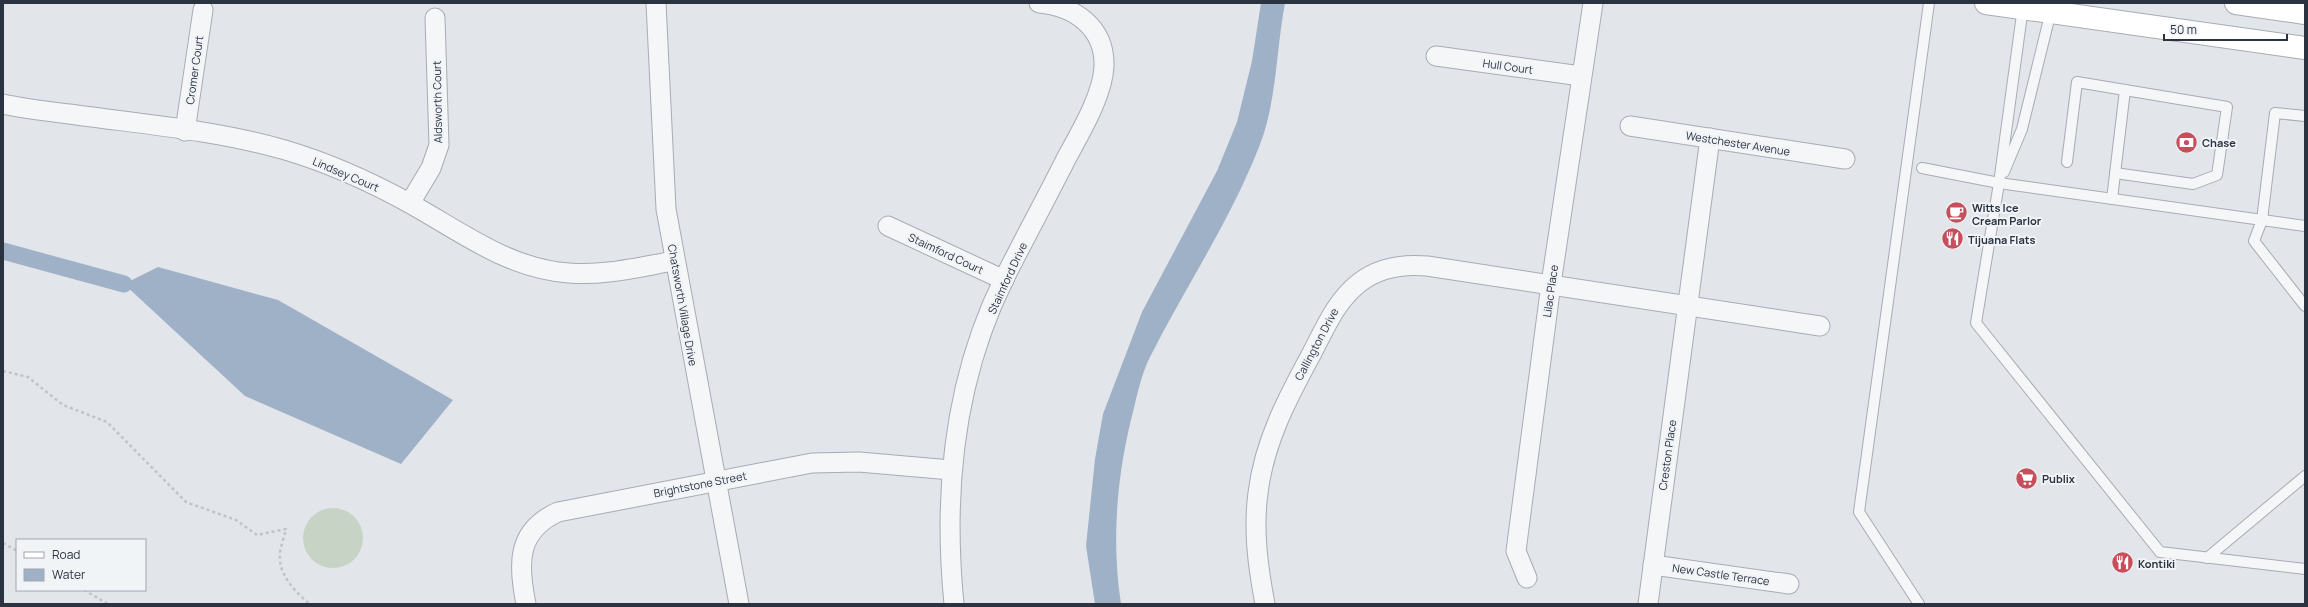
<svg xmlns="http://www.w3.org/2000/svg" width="2308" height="607" viewBox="0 0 2308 607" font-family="Manrope,sans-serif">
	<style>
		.green { fill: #c7d3c4 }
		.water { fill: #9fb1c7 }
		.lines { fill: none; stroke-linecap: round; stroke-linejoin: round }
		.canal { stroke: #9fb1c7; stroke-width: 17 }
		.lane-casing { stroke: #a7acb4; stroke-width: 12 }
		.street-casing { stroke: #a7acb4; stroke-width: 21 }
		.secondary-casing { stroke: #a7acb4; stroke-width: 24 }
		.path { stroke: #c0c3c8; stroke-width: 2.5; stroke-dasharray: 3 3; stroke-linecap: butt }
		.lane { stroke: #f4f6f8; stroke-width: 10 }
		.street { stroke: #f4f6f8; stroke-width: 19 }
		.secondary { stroke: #fff; stroke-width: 22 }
		.labels { text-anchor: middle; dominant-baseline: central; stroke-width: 4; stroke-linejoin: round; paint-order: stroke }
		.street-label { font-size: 11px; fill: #2b3240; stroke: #f1f4f7 }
		.poi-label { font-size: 11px; font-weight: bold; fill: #2b3240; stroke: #f1f4f7; text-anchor: start }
	</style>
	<rect width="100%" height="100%" fill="#e2e5ea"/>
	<!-- green -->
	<circle class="green" cx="333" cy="538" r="30"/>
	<!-- water -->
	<g class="water">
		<path d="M1261,3H1285C1276,50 1277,102 1259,147C1230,221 1186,286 1150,357C1142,373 1138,391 1134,408C1117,472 1111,539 1121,604H1095L1086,546L1095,459L1103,414L1142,312L1217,171L1237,122L1252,61Z"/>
		<polygon points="158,267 278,300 453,400 401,464 245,396 124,284"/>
	</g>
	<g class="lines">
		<!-- canal -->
		<polyline class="canal" points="3,251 124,284"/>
		<defs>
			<g id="lane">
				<polyline points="2023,7 1999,183 1976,323 2160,552 2305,569"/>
				<polyline points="2305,116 2275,113 2262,220 2254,241 2305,306"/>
				<polyline points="2067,162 2077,82 2227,107 2217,175 2193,184 2115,173"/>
				<polyline points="1922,168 1999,183 2305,226"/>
				<polyline points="2004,172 2022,129 2051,11"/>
				<polyline points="2112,199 2125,90"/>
				<polyline points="2207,558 2305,476"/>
				<polyline points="1919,604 1859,512 1929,3"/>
			</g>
			<g id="street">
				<polyline points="656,3 666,209 739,604"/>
				<polyline points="1436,56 1581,76"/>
				<path d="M3,104C25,109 47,111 69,114C141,124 216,130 285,150C329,163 369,181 409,203C460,231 508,269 569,273C604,276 639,267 674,261"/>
				<polyline points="1630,126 1845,159"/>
				<polyline points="185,131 203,10"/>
				<polyline points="410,203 431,168 439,145 435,18"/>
				<polyline points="888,226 1004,280"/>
				<polyline points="1653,565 1789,584"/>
				<polyline points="1527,578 1516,551 1551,284 1593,3"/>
				<path d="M526,604C518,565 516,531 558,512L812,463L859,462L951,470"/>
				<path d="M954,604C943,493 954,380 1004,279C1024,239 1046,199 1066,159C1080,133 1103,95 1104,66C1105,27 1074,6 1039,3"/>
				<path d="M1265,604C1258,567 1253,531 1258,493C1264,442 1288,397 1312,353C1325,328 1336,301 1359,283C1378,268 1403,264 1427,266L1820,326"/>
				<polyline points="1648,604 1710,138"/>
			</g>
			<g id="secondary">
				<polyline points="1986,3 2305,48"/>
				<polyline points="2236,3 2305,13"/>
			</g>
		</defs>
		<!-- lane casing -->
		<use href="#lane" class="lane-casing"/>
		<!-- street casing -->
		<use href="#street" class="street-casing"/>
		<!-- secondary casing -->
		<use href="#secondary" class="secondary-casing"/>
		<!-- path -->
		<g class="path">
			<path d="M3,371L28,377L63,405L107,422L186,502L236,520L257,535L286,529C284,538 279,549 280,559C280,576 297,594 310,604"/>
			<polyline points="3,543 17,551"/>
			<polyline points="84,590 108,604"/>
		</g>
		<!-- lane -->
		<use href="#lane" class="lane"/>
		<!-- street -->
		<use href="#street" class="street"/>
		<!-- secondary -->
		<use href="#secondary" class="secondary"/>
	</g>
	<!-- icons -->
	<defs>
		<symbol id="bank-disc" viewBox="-11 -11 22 22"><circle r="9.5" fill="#c74f5c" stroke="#f1f4f7"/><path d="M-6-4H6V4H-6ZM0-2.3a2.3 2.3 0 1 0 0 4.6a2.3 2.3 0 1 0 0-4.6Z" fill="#fff"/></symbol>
		<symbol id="cafe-disc" viewBox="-11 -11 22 22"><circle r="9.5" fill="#c74f5c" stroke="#f1f4f7"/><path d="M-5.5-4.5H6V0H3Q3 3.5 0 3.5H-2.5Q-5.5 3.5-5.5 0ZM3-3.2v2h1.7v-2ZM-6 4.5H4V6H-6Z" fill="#fff"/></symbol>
		<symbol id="restaurant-disc" viewBox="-11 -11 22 22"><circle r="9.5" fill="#c74f5c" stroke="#f1f4f7"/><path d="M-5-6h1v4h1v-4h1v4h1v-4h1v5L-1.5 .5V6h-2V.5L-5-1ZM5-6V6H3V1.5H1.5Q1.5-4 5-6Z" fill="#fff"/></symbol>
		<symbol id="supermarket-disc" viewBox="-11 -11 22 22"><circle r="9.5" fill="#c74f5c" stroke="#f1f4f7"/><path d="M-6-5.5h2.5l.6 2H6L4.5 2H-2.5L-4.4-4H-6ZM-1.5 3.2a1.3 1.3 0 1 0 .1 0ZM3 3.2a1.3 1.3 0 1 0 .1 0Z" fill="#fff"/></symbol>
	</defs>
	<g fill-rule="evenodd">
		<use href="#bank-disc" x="2174" y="130" width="25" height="25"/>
		<use href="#cafe-disc" x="1944" y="200" width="25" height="25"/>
		<use href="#restaurant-disc" x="1940" y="226" width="25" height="25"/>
		<use href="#supermarket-disc" x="2014" y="466" width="25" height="25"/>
		<use href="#restaurant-disc" x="2110" y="550" width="25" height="25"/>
	</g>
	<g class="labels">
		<!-- street labels -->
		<g class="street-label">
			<text transform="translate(1508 66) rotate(8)">Hull Court</text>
			<text transform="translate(194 70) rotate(-82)">Cromer Court</text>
			<text transform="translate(437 102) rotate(-91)">Aldsworth Court</text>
			<text transform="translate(1738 143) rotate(9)">Westchester Avenue</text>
			<text transform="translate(346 174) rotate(23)">Lindsey Court</text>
			<text transform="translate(946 253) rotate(25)">Staimford Court</text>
			<text transform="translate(1007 278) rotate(-65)">Staimford Drive</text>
			<text transform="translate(1550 291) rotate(-82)">Lilac Place</text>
			<text transform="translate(683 305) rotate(80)">Chatsworth Village Drive</text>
			<text transform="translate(1316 344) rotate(-62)">Callington Drive</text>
			<text transform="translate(1667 455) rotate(-82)">Creston Place</text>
			<text transform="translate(700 484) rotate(-11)">Brightstone Street</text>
			<text transform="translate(1721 574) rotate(8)">New Castle Terrace</text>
		</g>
		<!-- poi labels -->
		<g class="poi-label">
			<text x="2202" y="142">Chase</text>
			<text x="1972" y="207">Witts Ice<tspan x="1972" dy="13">Cream Parlor</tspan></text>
			<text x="1968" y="239">Tijuana Flats</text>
			<text x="2042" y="478">Publix</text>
			<text x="2138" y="563">Kontiki</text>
		</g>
	</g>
	<!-- border -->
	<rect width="2308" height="607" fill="none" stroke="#2b3240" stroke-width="8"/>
	<!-- legend -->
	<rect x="16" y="539" width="130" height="52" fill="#f1f4f7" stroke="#a2a6ae"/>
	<rect x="24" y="552" width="20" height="6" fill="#ffffff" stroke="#a2a6ae"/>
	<text x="52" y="559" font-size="12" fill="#2b3240">Road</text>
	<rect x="24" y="569" width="20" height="12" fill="#9fb1c7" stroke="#a2a6ae"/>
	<text x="52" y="579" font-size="12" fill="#2b3240">Water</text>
	<!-- scale -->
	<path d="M2164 34v6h123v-6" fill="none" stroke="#2b3240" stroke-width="2"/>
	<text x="2170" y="34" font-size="12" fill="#2b3240" stroke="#f1f4f7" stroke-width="3" paint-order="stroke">50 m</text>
</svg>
